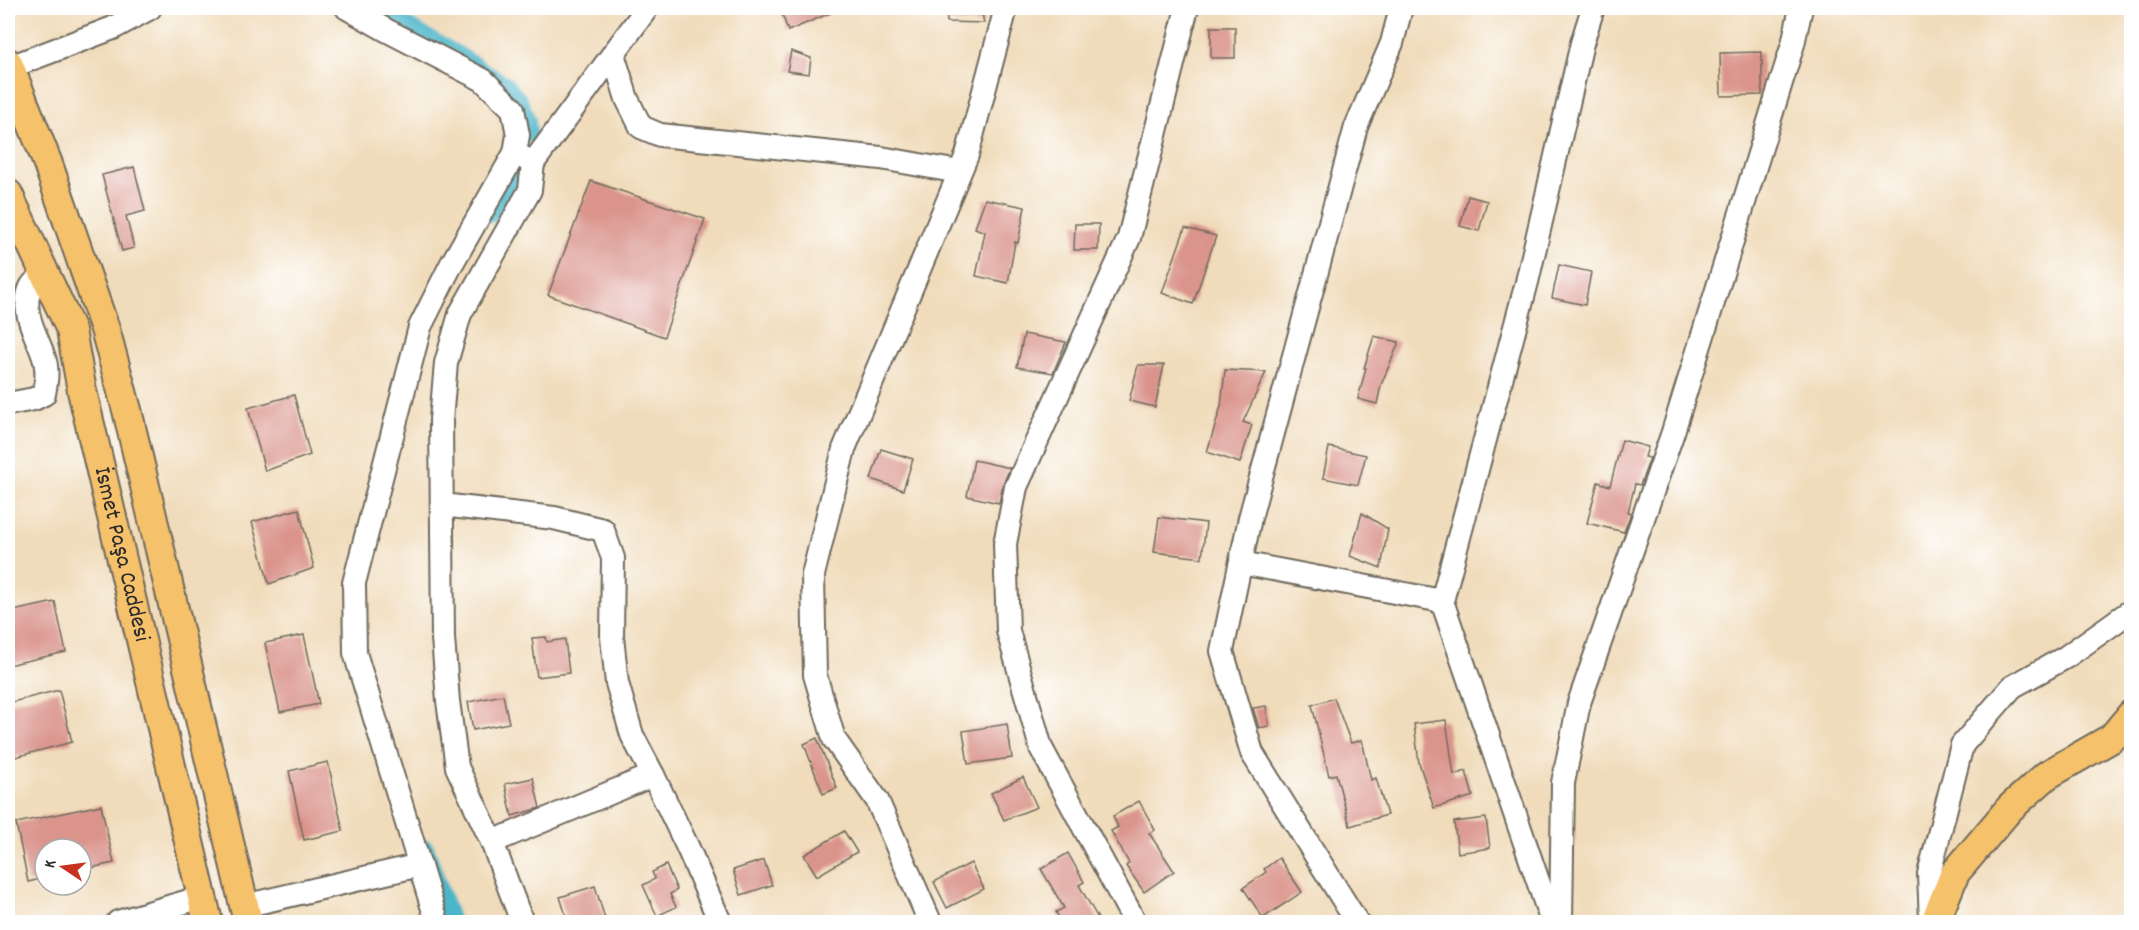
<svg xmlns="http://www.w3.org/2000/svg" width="2139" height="930" viewBox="0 0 2139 930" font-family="Dekko,sans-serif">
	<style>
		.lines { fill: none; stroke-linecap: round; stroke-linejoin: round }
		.canal { stroke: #4bb5c9; stroke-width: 18 }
		.building { fill: #da948c }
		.minor-casing { stroke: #70695d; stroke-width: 26 }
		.major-casing { stroke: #70695d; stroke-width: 32 }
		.minor { stroke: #fff; stroke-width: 22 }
		.major { stroke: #f5c16b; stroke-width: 28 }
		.labels { text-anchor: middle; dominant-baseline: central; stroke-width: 5; stroke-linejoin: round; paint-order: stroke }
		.street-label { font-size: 24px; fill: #2b2b2b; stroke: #fff }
	</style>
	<rect width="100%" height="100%" fill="#fff"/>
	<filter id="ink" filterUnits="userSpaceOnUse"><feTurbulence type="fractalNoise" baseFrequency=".0167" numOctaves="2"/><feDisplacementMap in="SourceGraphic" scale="12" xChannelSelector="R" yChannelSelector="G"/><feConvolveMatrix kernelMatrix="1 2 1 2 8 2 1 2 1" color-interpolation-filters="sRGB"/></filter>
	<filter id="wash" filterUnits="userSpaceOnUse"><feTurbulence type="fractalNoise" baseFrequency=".008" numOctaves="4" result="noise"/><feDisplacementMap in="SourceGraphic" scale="24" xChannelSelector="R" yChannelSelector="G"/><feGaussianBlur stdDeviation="1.35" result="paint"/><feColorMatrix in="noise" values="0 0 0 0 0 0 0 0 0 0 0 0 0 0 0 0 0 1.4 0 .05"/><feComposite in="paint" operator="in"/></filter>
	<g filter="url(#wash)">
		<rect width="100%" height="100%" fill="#f0dbba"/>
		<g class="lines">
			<!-- canal -->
			<g class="canal">
				<polyline points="373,8 456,54 505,85 519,101 527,120 528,134"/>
				<polyline points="490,214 517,176"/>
				<polyline points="425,848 451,922"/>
			</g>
		</g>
		<g id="blocks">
			<!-- building -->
			<g class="building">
				<polygon points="780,8 842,8 788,31"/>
				<polygon points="946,8 981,8 984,23 947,22"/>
				<rect x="1211" y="27" width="24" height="31"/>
				<polygon points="791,51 811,58 809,74 787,71"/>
				<polygon points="1762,52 1762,95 1721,96 1720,53"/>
				<polygon points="134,167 145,211 126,216 134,248 122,251 102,175"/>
				<polygon points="591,181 705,219 664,337 548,295"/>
				<polygon points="1468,196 1487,201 1479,231 1460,226"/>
				<polygon points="985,199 1025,207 1018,243 1015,242 1008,283 976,276 985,232 975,228"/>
				<polygon points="1075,224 1099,224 1098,250 1074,250"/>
				<polygon points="1185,228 1216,236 1193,304 1162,293"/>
				<polygon points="1559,265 1591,272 1585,305 1552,298"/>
				<polygon points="1024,334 1066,342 1053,373 1017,367"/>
				<polygon points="1374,336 1399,342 1381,385 1377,404 1358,399 1366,368 1364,368"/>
				<polygon points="1138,365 1164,365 1155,407 1129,401"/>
				<polygon points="1225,370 1266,372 1243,422 1252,425 1240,463 1207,452 1221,406"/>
				<polygon points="294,395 310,455 265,471 248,408"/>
				<polygon points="1622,440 1648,447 1645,457 1650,458 1640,485 1635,484 1628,512 1631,513 1624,532 1587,523 1598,482 1610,486"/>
				<polygon points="1329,447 1366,455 1358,485 1323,478"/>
				<polygon points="881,449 913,459 903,490 871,479"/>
				<polygon points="974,460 1010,468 1003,484 999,503 967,496"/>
				<polygon points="299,509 314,568 269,584 252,522"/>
				<polygon points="1362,513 1388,529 1381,568 1350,556"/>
				<polygon points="1159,517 1206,523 1202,558 1154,552"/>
				<polygon points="55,602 66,652 8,665 8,612"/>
				<polygon points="304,635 319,704 280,712 265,643"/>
				<polygon points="546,637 547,642 565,639 569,673 537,677 532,638"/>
				<polygon points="59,690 72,742 8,759 8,703"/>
				<polygon points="503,695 509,723 473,730 468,702"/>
				<polygon points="1334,698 1351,743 1362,740 1371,780 1376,778 1387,815 1350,826 1336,774 1329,776 1312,705"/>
				<polygon points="1266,706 1269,726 1259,728 1253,708"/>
				<polygon points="1446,720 1454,775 1466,771 1473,796 1434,808 1419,763 1414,724"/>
				<polygon points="1007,724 1012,758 968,764 963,731"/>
				<polygon points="817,738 837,788 823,794 804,744"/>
				<polygon points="328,762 343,831 304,840 289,771"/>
				<polygon points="1023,777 1037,807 1004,820 991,793"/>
				<polygon points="533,778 540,808 512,816 505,784"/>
				<polygon points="1139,801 1155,830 1149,833 1174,871 1144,892 1126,866 1129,863 1111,831 1118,827 1113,816"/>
				<polygon points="101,805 114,863 81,870 81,849 45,849 45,878 28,882 16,823"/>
				<polygon points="1486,818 1490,848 1458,853 1454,822"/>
				<polygon points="844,831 857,852 817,876 804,855"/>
				<polygon points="1068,853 1084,882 1079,885 1100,922 1061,922 1056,912 1064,908 1041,869"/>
				<polygon points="1279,858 1302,892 1263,918 1243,888 1266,872 1264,869"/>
				<polygon points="764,860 772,885 741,895 733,870"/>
				<polygon points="971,863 984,889 947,908 934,882"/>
				<polygon points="666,865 677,890 670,894 676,907 657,916 643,885 655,879 652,872"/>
				<polygon points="595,886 606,922 568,922 560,897"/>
			</g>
		</g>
	</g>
	<g filter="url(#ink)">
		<use href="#blocks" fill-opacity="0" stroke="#70695d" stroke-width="1.5"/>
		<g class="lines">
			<defs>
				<g id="minor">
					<polyline points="347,8 386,30 483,80 513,109 518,135 515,153 451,265 420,327 354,583 355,653 437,922"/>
					<polyline points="613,54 627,99 641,127 660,135 881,158 959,172"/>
					<polyline points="10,67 113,28 150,8"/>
					<polyline points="515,153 533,163 530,190 460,314 446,363 441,420 443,638 448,701 457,767 492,842 522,922"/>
					<polyline points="533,163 647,8"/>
					<path d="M8,404L34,399L44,394C46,383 48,372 45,361C39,338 19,312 31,287C33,282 40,278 45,274"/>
					<polyline points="442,505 554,518 603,530 613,558 612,637 617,683 632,735 653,775 688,848 720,922"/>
					<polyline points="1241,563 1442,601"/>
					<polyline points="492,842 653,775"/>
					<polyline points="244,906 420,865"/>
					<polyline points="118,922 202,897"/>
					<polyline points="930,922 877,800 834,739 815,675 813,575 844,449 967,155 1006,8"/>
					<polyline points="1135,922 1041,748 1008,631 1005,544 1016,487 1129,238 1187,8"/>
					<polyline points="1357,922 1252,753 1222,651 1250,518 1356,127 1392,43 1401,8"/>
					<polyline points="1552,922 1442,601 1527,282 1582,43 1593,8"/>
					<polyline points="1561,922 1563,783 1579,703 1673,432 1793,44 1801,8"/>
					<polyline points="1931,922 1929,874 1962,745 2012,687 2066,657 2132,610"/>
				</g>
				<g id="major">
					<polyline points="8,63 48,164 105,329 127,410 248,922"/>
					<path id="s1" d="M8,194L71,330L82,391L208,922"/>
					<polyline points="1935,922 1955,873 2010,808 2047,775 2112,738 2132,714"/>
				</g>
			</defs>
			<!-- minor casing -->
			<use href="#minor" class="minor-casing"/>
			<!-- major casing -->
			<use href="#major" class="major-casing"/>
			<!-- minor -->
			<use href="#minor" class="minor"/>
			<!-- major -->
			<use href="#major" class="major"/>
		</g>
	</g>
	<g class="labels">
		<!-- street labels -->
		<g class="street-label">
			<text stroke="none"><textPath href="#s1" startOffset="380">İsmet Paşa Caddesi</textPath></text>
		</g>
	</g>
	<!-- margin -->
	<rect width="2139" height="930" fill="none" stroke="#fff" stroke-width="30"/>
	<!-- north arrow -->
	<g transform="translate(63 867) rotate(283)"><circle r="28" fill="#ffffff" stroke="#aaaaaa" stroke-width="1.5"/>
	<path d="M0-4.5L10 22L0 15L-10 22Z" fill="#c8321e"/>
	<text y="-9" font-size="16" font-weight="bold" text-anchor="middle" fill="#2b2b2b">K</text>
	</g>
</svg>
